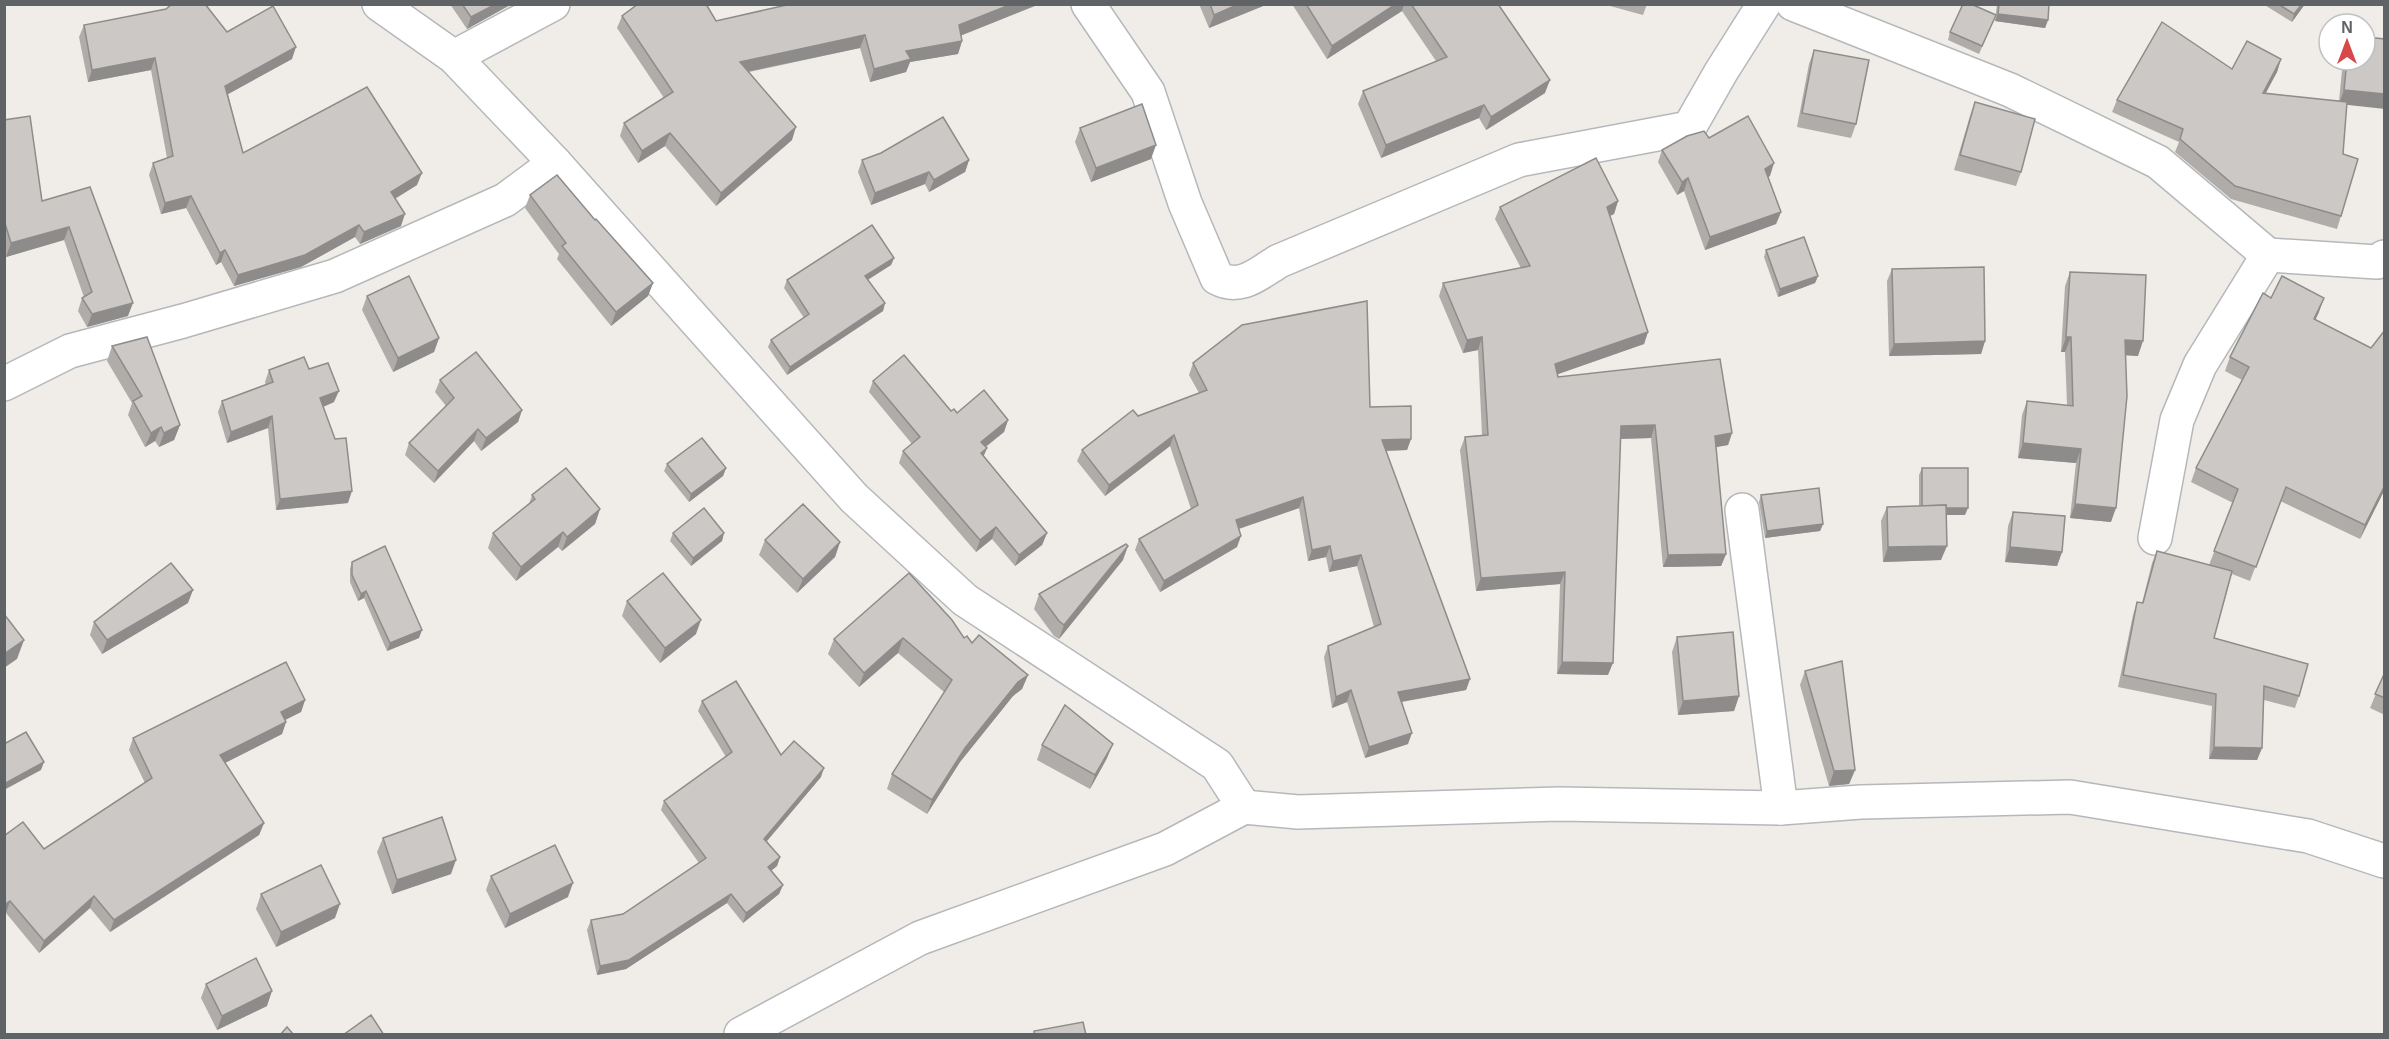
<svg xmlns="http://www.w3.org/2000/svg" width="2389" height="1039" viewBox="0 0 2389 1039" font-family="Helvetica,sans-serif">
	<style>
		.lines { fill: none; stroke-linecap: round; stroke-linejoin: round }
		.street-casing { stroke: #b5b8bb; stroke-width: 36 }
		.street { stroke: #fff; stroke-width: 33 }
		.wall { fill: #afaca9 }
		.shaded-wall { fill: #8e8c8a }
		.building { fill: #cbc8c5; stroke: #8e8c8a; stroke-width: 1.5 }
	</style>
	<rect width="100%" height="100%" fill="#f0ede8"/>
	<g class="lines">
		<defs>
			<g id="street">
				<polyline points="379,4 454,57 555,163 854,498 965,600 1217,765 1244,807"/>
				<path d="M1088,4L1148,92L1185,203L1217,278C1241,291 1259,273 1279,261L1519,160L1689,128L1721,72L1764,4"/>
				<polyline points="1793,4 2010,90 2158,162 2268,255 2377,262 2384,257"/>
				<polyline points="454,57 553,4"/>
				<polyline points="4,384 70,351 183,321 335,276 505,200 555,163"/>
				<polyline points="1742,510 1781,808"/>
				<polyline points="2155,538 2177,420 2200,365 2268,255"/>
				<polyline points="741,1034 920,938 1165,849 1244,807 1298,812 1559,804 1781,808 1861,802 2070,797 2308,836 2384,861"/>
			</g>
		</defs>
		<!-- street casing -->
		<use href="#street" class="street-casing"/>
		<!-- street -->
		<use href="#street" class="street"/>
	</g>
	<!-- wall -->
	<g class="wall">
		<polygon points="450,4 512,4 467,29"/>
		<polygon points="1199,4 1268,4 1209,28"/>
		<polygon points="1292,4 1498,4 1545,93 1486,130 1479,118 1381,158 1358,104 1363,91 1436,61 1402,11 1327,59"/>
		<polygon points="1610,4 1647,4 1643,15 1610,6"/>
		<polygon points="1997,4 2049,4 2048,20 2045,28 1995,21"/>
		<polygon points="2263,4 2305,4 2292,22"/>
		<polygon points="1996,15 1979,54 1948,40 1950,32"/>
		<polygon points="622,16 961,35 962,41 958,54 910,62 906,72 870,82 860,48 749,72 792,140 716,206 665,146 638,163 620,136 624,123 664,98 617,28"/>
		<polygon points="84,25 227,32 292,59 228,94 243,153 417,185 395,199 401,226 360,244 355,237 301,267 234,286 221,262 216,265 186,208 161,214 149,175 153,163 167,158 151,70 88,82 79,37"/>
		<polygon points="1814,50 1856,124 1851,138 1797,127 1809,64"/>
		<polygon points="2281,59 2277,72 2265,93 2339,101 2343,60 2365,60 2347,105 2343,154 2341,216 2337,229 2231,199 2175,152 2179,142 2112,112 2117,100 2232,69"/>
		<polygon points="1975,102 2021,172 2016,186 1954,170 1970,116"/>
		<polygon points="4,120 42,201 90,187 128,316 87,327 78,311 82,298 84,297 64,240 6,257 4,250"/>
		<polygon points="1080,128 1151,159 1091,182 1075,142"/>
		<polygon points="1709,138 1770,176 1768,177 1781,212 1776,224 1705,250 1684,191 1677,195 1658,162 1662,150"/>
		<polygon points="862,160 969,160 965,172 929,192 925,184 871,205 858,172"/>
		<polygon points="530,195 595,220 653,283 648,296 611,326 557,259 559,254 525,208"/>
		<polygon points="1618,201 1614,214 1610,216 1648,332 1644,344 1557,374 1558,377 1732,433 1728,445 1716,447 1726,554 1721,566 1663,567 1651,438 1620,439 1608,675 1557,674 1560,584 1476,591 1460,450 1465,437 1482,435 1478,350 1463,353 1439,296 1443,283 1521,268 1495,219 1500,207"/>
		<polygon points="1766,250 1818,276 1815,283 1778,297 1764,257"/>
		<polygon points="894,258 891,265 868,280 885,303 883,311 787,375 768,347 771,340 804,318 784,288 787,280"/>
		<polygon points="1892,269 1985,341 1981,354 1889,356 1887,281"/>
		<polygon points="2070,272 2138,356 2126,355 2111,522 2070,518 2076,463 2018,458 2022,415 2027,401 2067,405 2065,352 2061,352 2065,286"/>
		<polygon points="367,296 439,338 434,352 393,372 362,310"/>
		<polygon points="2271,298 2319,312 2315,320 2371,348 2385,330 2385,489 2360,539 2280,501 2250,581 2232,574 2214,638 2299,696 2295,708 2264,700 2262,748 2257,760 2209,759 2212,706 2118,687 2133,615 2137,602 2142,603 2152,563 2157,551 2209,565 2233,503 2191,482 2196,468 2242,380 2225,371 2230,357"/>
		<polygon points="112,346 180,425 174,440 159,447 155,441 145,447 128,415 132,403 107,361"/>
		<polygon points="1193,363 1370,407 1411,439 1407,450 1386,451 1470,679 1466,690 1402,702 1408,744 1365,758 1347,702 1332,708 1324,657 1328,646 1374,627 1357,566 1329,572 1326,557 1308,561 1299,508 1239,529 1237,547 1160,592 1135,550 1139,539 1191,509 1170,446 1105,496 1077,461 1082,450 1138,416 1199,393 1189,375"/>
		<polygon points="309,369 334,402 323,407 348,503 276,510 268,428 227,443 218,412 222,401 266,385 265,382 269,370"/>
		<polygon points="440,380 522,410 518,422 481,451 474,441 434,483 405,455 409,443 446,406 435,392"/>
		<polygon points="873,381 951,411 1008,420 1004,432 986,447 987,448 983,457 1047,533 1042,545 1015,566 992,539 976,552 899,463 903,451 912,444 869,392"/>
		<polygon points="667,464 726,468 723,476 689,502 664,471"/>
		<polygon points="1922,468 1965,515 1946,515 1941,560 1883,562 1881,521 1887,507 1919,506 1919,475"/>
		<polygon points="532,495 600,509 595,524 562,551 558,547 516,581 488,548 493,533 529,504"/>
		<polygon points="1761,495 1823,524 1820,531 1765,538 1759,502"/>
		<polygon points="2013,512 2062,552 2057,566 2005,562 2008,526"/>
		<polygon points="673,533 724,533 722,541 691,566 670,541"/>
		<polygon points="765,540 840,542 835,557 797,593 759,555"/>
		<polygon points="1123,560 1059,639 1054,636 1034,609 1039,594"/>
		<polygon points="352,562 419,638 387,651 364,598 358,601 350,582 350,569"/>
		<polygon points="627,601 696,634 660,663 622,616"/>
		<polygon points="188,603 102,654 90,635 94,622"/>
		<polygon points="1677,637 1739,696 1734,711 1678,715 1672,652"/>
		<polygon points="964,638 1028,675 1022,689 1013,696 960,762 927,814 887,789 892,774 944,692 898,653 859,687 828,654 834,639"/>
		<polygon points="1805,671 1855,770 1849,784 1829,786 1800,685"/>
		<polygon points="2385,672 2385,715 2370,708"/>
		<polygon points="305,700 301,712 285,720 286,722 282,734 225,763 264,823 259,835 110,932 90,908 39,953 6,913 4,914 4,836 44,849 145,783 129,750 133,738"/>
		<polygon points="702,701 781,755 821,777 767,841 780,857 777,866 771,870 783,885 779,894 743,923 727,903 626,969 597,975 587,930 591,920 623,914 699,863 661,810 664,801 726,757 698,711"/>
		<polygon points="1042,745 1107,758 1090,789 1037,760"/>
		<polygon points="383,838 451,874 392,894 377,852"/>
		<polygon points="491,876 568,897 505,928 486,890"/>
		<polygon points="261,894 335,918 276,947 256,909"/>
		<polygon points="206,984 267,1006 217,1030 201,998"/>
	</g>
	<!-- shaded-wall -->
	<g class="shaded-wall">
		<polygon points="496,4 512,4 467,29 471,17"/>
		<polygon points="1012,4 1040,4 955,38 959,25"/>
		<polygon points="1239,4 1268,4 1209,28 1214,15"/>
		<polygon points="1396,4 1404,4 1402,11 1327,59 1332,46"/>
		<polygon points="2302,4 2305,4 2292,22 2294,14"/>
		<polygon points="1998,14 2048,20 2045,28 1995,21"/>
		<polygon points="865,35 860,48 736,74 740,62"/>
		<polygon points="962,41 958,54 910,62 906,72 870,82 874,69 906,51"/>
		<polygon points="296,47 292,59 221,98 225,86"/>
		<polygon points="155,58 151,70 88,82 92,70"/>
		<polygon points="2281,59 2277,72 2259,106 2263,93"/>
		<polygon points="1550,80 1545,93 1486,130 1491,117"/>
		<polygon points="2344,90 2385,94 2385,109 2339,104"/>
		<polygon points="1484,105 1479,118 1381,158 1386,145"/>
		<polygon points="796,127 792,140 716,206 721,193"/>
		<polygon points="670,133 665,146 638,163 642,151"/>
		<polygon points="1156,145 1151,159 1091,182 1096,168"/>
		<polygon points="969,160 965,172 929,192 934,180"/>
		<polygon points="1774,163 1770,176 1760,181 1765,169"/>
		<polygon points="929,172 925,184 871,205 875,193"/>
		<polygon points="422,173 417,185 386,204 391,192"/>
		<polygon points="1688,178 1684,191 1677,195 1682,182"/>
		<polygon points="191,196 186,208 161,214 165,203"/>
		<polygon points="1618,201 1614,214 1603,219 1607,207"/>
		<polygon points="1781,212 1776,224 1705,250 1710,237"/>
		<polygon points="405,214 401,226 360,244 364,232"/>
		<polygon points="359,225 355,237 301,267 234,286 238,275"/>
		<polygon points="69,227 64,240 6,257 11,243"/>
		<polygon points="225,250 221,262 216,265 220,253"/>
		<polygon points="894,258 891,265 862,283 865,276"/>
		<polygon points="1818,276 1815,283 1778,297 1780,289"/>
		<polygon points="653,283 648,296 611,326 616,312"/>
		<polygon points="2324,298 2319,312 2309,333 2314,319"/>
		<polygon points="133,303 128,316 87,327 92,314"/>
		<polygon points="885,303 883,311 787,375 790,367"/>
		<polygon points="1648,332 1644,344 1550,377 1555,364"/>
		<polygon points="1482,337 1478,350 1463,353 1467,340"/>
		<polygon points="2066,337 2071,337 2065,352 2061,352"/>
		<polygon points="439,338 434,352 393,372 398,358"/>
		<polygon points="2125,340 2143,341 2138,356 2120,355"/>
		<polygon points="1985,341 1981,354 1889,356 1894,344"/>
		<polygon points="339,391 334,402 316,410 320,398"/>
		<polygon points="522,410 518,422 481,451 486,438"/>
		<polygon points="272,416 268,428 227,443 231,432"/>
		<polygon points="1008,420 1004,432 977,453 981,442"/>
		<polygon points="180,425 174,440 159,447 164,433"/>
		<polygon points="1655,425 1651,438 1616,439 1621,426"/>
		<polygon points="161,427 155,441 145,447 151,433"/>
		<polygon points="478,429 474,441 434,483 438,471"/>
		<polygon points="1732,433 1728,445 1711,448 1715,436"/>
		<polygon points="1174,435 1170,446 1105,496 1109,485"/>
		<polygon points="1411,439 1407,450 1378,451 1382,440"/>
		<polygon points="2023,443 2081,449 2076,463 2018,458"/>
		<polygon points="987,448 982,460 981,453"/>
		<polygon points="726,468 723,476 689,502 691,494"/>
		<polygon points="2385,485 2385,489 2360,539 2365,525"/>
		<polygon points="352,491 348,503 276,510 280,499"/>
		<polygon points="1303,497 1299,508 1232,531 1236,520"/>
		<polygon points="2075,504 2116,508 2111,522 2070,518"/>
		<polygon points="1922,508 1968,508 1965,515 1919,515"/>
		<polygon points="600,509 595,524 562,551 567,537"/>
		<polygon points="1823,524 1820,531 1765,538 1767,531"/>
		<polygon points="996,527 992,539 976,552 980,540"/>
		<polygon points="563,532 558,547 516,581 521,567"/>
		<polygon points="724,533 722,541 691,566 693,558"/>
		<polygon points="1047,533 1042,545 1015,566 1019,555"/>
		<polygon points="1241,536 1237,547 1160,592 1164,581"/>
		<polygon points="840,542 835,557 797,593 803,579"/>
		<polygon points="1128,546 1123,560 1059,639 1064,625"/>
		<polygon points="1330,546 1326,557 1308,561 1312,550"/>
		<polygon points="1947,546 1941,560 1883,562 1888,547"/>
		<polygon points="2010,547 2062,552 2057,566 2005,562"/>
		<polygon points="1726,554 1721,566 1663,567 1668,555"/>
		<polygon points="1361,555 1357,566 1329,572 1333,561"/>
		<polygon points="1565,572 1560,584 1476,591 1481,578"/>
		<polygon points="193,590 188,603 102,654 107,640"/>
		<polygon points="366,591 364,598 358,601 361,594"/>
		<polygon points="701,620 696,634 660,663 665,648"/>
		<polygon points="422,630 419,638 387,651 390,643"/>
		<polygon points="903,638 898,653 859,687 864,673"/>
		<polygon points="24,640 17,659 4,668 4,654"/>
		<polygon points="1562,662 1613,663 1608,675 1557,674"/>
		<polygon points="1028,675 1022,689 1013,696 960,762 927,814 932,800 965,748 1018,682"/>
		<polygon points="1470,679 1466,690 1394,703 1398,692"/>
		<polygon points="1351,690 1347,702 1332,708 1336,697"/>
		<polygon points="1739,696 1734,711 1678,715 1683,701"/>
		<polygon points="305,700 301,712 277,724 281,712"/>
		<polygon points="286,722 282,734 215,768 220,755"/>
		<polygon points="1412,733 1408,744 1365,758 1369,747"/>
		<polygon points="1113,744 1107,758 1090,789 1095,775"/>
		<polygon points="2214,747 2262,748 2257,760 2209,759"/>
		<polygon points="44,762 41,770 4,790 4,784"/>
		<polygon points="824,768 821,777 761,848 764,839"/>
		<polygon points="1855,770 1849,784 1829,786 1834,771"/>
		<polygon points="264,823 259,835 110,932 114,920"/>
		<polygon points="780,857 777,866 765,876 768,867"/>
		<polygon points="456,860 451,874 392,894 397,880"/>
		<polygon points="573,883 568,897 505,928 510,914"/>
		<polygon points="783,885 779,894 743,923 746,913"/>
		<polygon points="731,894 727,903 626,969 597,975 600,966"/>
		<polygon points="94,896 90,908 39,953 44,941"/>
		<polygon points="10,901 6,913 4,914 4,905"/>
		<polygon points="340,904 335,918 276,947 281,932"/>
		<polygon points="272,991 267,1006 217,1030 222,1016"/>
	</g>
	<!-- building -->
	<g class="building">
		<polygon points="172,4 205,4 227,32 273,6 296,47 225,86 243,153 367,87 422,173 391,192 405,214 364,232 359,225 305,255 238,275 225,250 220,253 191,196 165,203 153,163 173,156 155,58 92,70 84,25 166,9"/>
		<polygon points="462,4 496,4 471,17"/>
		<polygon points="638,4 706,4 716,21 791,4 1012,4 959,25 962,41 906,51 911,59 874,69 865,35 740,62 796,127 721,193 670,133 642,151 624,123 673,92 622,16"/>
		<polygon points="1210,4 1239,4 1214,15"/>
		<polygon points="1306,4 1396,4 1332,46"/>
		<polygon points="1411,4 1498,4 1550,80 1491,117 1484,105 1386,145 1363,91 1447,57"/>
		<polygon points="1963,4 1971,4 1996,15 1982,46 1950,32"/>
		<polygon points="1999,4 2049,4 2048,20 1998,14"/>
		<polygon points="2278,4 2302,4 2294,14"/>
		<polygon points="2162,22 2232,69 2247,41 2281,59 2263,93 2347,102 2343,154 2358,159 2341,216 2235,186 2180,139 2183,129 2117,100"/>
		<polygon points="2365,37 2385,39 2385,94 2344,90 2347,60 2365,60"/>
		<polygon points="1814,50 1869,60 1856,124 1802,113"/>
		<polygon points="1975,102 2035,119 2021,172 1960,155"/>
		<polygon points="1142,104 1156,145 1096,168 1080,128"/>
		<polygon points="30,116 42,201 90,187 133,303 92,314 82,298 92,292 69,227 11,243 4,220 4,120"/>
		<polygon points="1748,116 1774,163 1765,169 1781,212 1710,237 1688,178 1682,182 1662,150 1687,136 1704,131 1709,138"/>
		<polygon points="943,117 969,160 934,180 929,172 875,193 862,160 881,153"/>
		<polygon points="1596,158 1618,201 1607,207 1648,332 1555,364 1558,377 1720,359 1732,433 1715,436 1726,554 1668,555 1655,425 1621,426 1613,663 1562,662 1565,572 1481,578 1465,437 1488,435 1482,337 1467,340 1443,283 1530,266 1500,207"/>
		<polygon points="557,175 595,220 596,219 653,283 616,312 562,246 566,243 530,195"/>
		<polygon points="872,225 894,258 865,276 885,303 790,367 771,340 809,314 787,280"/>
		<polygon points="1804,237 1818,276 1780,289 1766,250"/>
		<polygon points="1984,267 1985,341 1894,344 1892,269"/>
		<polygon points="2070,272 2146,275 2143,341 2125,340 2127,396 2116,508 2075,504 2081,449 2023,443 2027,401 2073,406 2071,337 2066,337"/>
		<polygon points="409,276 439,338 398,358 367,296"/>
		<polygon points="2282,276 2324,298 2314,319 2371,348 2385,330 2385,485 2365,525 2286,487 2256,567 2214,551 2238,489 2196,468 2249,367 2230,357 2263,293 2271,298"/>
		<polygon points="1367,301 1370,407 1411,406 1411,439 1382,440 1470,679 1398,692 1412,733 1369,747 1351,690 1336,697 1328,646 1381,624 1361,555 1333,561 1330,546 1312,550 1303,497 1236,520 1241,536 1164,581 1139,539 1198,505 1174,435 1109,485 1082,450 1133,410 1138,416 1207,390 1193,363 1242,325"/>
		<polygon points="147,337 180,425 164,433 161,427 151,433 133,401 142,396 112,346"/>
		<polygon points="476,352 522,410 486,438 478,429 438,471 409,443 454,398 440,380"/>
		<polygon points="904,355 951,411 954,409 957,413 984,390 1008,420 981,442 987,448 981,453 1047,533 1019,555 996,527 980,540 903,451 920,437 873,381"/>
		<polygon points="304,357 309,369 328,363 339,391 320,398 335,439 346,438 352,491 280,499 272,416 231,432 222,401 273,382 269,370"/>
		<polygon points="702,438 726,468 691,494 667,464"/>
		<polygon points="566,468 600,509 567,537 563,532 521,567 493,533 535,499 532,495"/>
		<polygon points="1922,468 1968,468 1968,508 1946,508 1946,505 1922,506"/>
		<polygon points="1819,488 1823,524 1767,531 1761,495"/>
		<polygon points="803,504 840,542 803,579 765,540"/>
		<polygon points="1946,505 1947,546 1888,547 1887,507"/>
		<polygon points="704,508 724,533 693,558 673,533"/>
		<polygon points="2013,512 2065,516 2062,552 2010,547"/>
		<polygon points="1126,544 1128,546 1064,625 1059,621 1039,594"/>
		<polygon points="385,546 422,630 390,643 366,591 361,594 352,575 352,562"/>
		<polygon points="2157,551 2232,571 2214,638 2308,664 2299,696 2264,686 2262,748 2214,747 2216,694 2123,675 2137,602 2143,603"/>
		<polygon points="171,563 193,590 107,640 94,622"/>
		<polygon points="663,573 701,620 665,648 627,601"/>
		<polygon points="909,573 952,620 964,638 967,636 972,643 979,635 1028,675 1018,682 965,748 932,800 892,774 952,680 903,638 864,673 834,639"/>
		<polygon points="4,614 24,640 4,654"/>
		<polygon points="1733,632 1739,696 1683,701 1677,637"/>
		<polygon points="1842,661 1855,770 1834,771 1805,671"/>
		<polygon points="286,662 305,700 281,712 286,722 220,755 264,823 114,920 94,896 44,941 10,901 4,905 4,836 23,822 44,849 152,778 133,738"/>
		<polygon points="2385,672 2385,698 2375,694"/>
		<polygon points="736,681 781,755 794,741 824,768 764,839 780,857 768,867 783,885 746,913 731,894 629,960 600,966 591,920 623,914 706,858 664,801 732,752 702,701"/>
		<polygon points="1065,705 1113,744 1095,775 1042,745"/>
		<polygon points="26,732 44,762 4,784 4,744"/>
		<polygon points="442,817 456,860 397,880 383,838"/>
		<polygon points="555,845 573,883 510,914 491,876"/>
		<polygon points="321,865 340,904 281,932 261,894"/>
		<polygon points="256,958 272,991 222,1016 206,984"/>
		<polygon points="371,1015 384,1035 343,1035"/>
		<polygon points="1083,1022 1086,1035 1034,1035 1034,1031"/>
		<polygon points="287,1027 294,1035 280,1035"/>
	</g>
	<!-- border -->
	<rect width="2389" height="1039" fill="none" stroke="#606366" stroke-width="12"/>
	<!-- north arrow -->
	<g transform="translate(2347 42)"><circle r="28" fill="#ffffff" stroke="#bfc1c2" stroke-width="1.5"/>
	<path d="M0-4.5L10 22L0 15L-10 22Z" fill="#d64849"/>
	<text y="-9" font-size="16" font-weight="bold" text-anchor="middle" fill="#606366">N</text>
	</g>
</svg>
